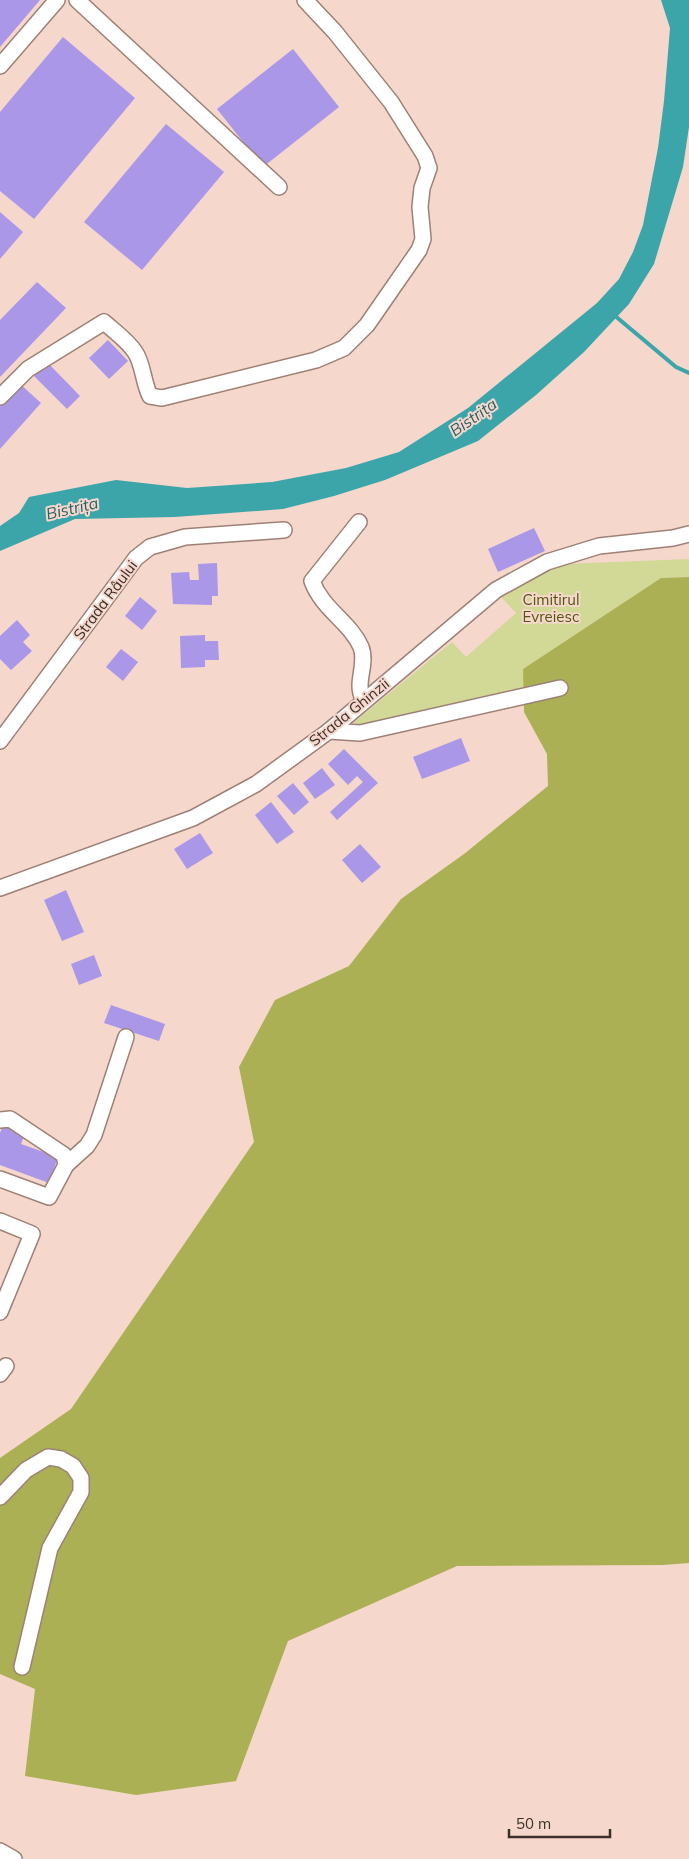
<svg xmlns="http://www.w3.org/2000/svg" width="689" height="1859" viewBox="0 0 689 1859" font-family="Mulish,sans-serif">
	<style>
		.green { fill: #d2d896 }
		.forest { fill: #aab053 }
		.water { fill: #3ca5aa }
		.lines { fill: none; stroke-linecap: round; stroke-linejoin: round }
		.stream { stroke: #3ca5aa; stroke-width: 4 }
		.building { fill: #aa97e8 }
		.minor-casing { stroke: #9d8176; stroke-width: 18 }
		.minor { stroke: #fff; stroke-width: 15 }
		.labels { text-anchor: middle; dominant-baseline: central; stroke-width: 4; stroke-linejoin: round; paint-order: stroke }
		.park-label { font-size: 15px; fill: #525610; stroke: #f6d7cc }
		.street-label { font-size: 15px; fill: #3b2f2a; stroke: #f6d7cc }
		.water-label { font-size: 16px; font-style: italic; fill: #276063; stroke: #f6d7cc }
	</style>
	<rect width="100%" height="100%" fill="#f6d7cc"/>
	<!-- green -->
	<polygon class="green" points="689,559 689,577 661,578 523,669 524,688 359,729 354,722 452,642 466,657 516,613 501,597 526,581 565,564"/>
	<!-- forest -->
	<polygon class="forest" points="689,577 689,1563 663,1565 457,1566 288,1641 236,1781 136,1795 25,1776 35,1689 0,1674 0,1458 71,1409 254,1142 239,1067 275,1000 349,966 401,899 464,854 548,786 547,754 524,712 523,669 661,578"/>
	<!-- water -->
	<polygon class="water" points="661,0 689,0 689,127 683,167 654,264 629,304 584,352 536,395 478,441 385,480 334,496 283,509 175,517 75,519 0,551 0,526 19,513 29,497 116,480 187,488 272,482 346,468 399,452 468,408 597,303 619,279 633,252 643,225 658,148 664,101 670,28"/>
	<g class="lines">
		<!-- stream -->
		<polyline class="stream" points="614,315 676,367 689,373"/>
	</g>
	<!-- building -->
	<g class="building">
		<polygon points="0,0 40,0 0,47"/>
		<polygon points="63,37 135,98 34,219 0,191 0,112"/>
		<polygon points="293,49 339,107 263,167 217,109"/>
		<polygon points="166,124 224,172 142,270 84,222"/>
		<polygon points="0,212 23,232 0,259"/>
		<polygon points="37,282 66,308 0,377 0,320"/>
		<polygon points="108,340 128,361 109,379 89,358"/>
		<polygon points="47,362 80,396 67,409 34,376"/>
		<polygon points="19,383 41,403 0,449 0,403"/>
		<polygon points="534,528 545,551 498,572 488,549"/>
		<polygon points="217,563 218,596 212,596 212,605 173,604 171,573 189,572 190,580 199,580 198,564"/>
		<polygon points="140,597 157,611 142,630 125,616"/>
		<polygon points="17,620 30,635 23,642 32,651 11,670 0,659 0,636"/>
		<polygon points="205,635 205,641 218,641 219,660 205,660 205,667 181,668 180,636"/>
		<polygon points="121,649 138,662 123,681 106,667"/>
		<polygon points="461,738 470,761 422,779 413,757"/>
		<polygon points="344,749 378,783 337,820 330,812 363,782 357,776 348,785 328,764"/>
		<polygon points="322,768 335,785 315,799 303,783"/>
		<polygon points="293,783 309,802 294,815 277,796"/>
		<polygon points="271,802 294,832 277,844 255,815"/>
		<polygon points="200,833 213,853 187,869 174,849"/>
		<polygon points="360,844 381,867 362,883 342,860"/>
		<polygon points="66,890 84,932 62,941 44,900"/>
		<polygon points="94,955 102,976 79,985 71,964"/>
		<polygon points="111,1005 165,1024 159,1041 104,1023"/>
		<polygon points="3,1125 25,1133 21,1144 58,1157 49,1183 0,1165 0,1133"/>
	</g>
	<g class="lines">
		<defs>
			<g id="minor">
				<polyline points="77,0 279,187"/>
				<polyline points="0,66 57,0"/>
				<path d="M0,397L28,369L104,322C114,331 128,341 135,352C143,363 143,382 150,396L162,398L316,360L344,348L367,325L419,250L423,239L420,207L422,188L429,168L425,156L391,102L335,32L305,0"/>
				<path d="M359,522L312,581C322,609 350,622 361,647C366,660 360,673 360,686C360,691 362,697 364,701"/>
				<polyline points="329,731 360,733 560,688"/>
				<polyline points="0,741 136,558 150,547 185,537 284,530"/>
				<polyline points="0,888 193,818 256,784 329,731 496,590 547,562 599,546 673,538 689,534"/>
				<polyline points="0,1120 10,1119 64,1155 66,1165 49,1197 0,1179"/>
				<polyline points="66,1165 87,1146 94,1135 126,1037"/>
				<polyline points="0,1221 32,1234 0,1312"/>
				<polyline points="0,1374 6,1366"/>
				<polyline points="0,1497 26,1470 48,1457 61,1459 73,1466 81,1478 81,1492 50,1548 22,1667"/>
				<polyline points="0,1851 14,1859"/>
			</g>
		</defs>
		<!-- minor casing -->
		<use href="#minor" class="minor-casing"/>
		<!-- minor -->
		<use href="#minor" class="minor"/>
	</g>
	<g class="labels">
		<!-- park labels -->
		<g class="park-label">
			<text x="551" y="599">Cimitirul<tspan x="551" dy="17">Evreiesc</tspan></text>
		</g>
		<!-- street labels -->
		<g class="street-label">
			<text transform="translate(105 600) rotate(-53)">Strada Râului</text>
			<text transform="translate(349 712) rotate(-39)">Strada Ghinzii</text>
		</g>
		<!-- water labels -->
		<g class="water-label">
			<text transform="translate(473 417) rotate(-35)">Bistrița</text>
			<text transform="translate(72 508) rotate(-13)">Bistrița</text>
		</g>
	</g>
	<!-- scale -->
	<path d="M509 1829v8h101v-8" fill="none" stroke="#3b2f2a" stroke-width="2.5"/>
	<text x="516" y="1829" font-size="15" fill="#3b2f2a" stroke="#f6d7cc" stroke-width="4" paint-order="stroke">50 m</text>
</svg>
